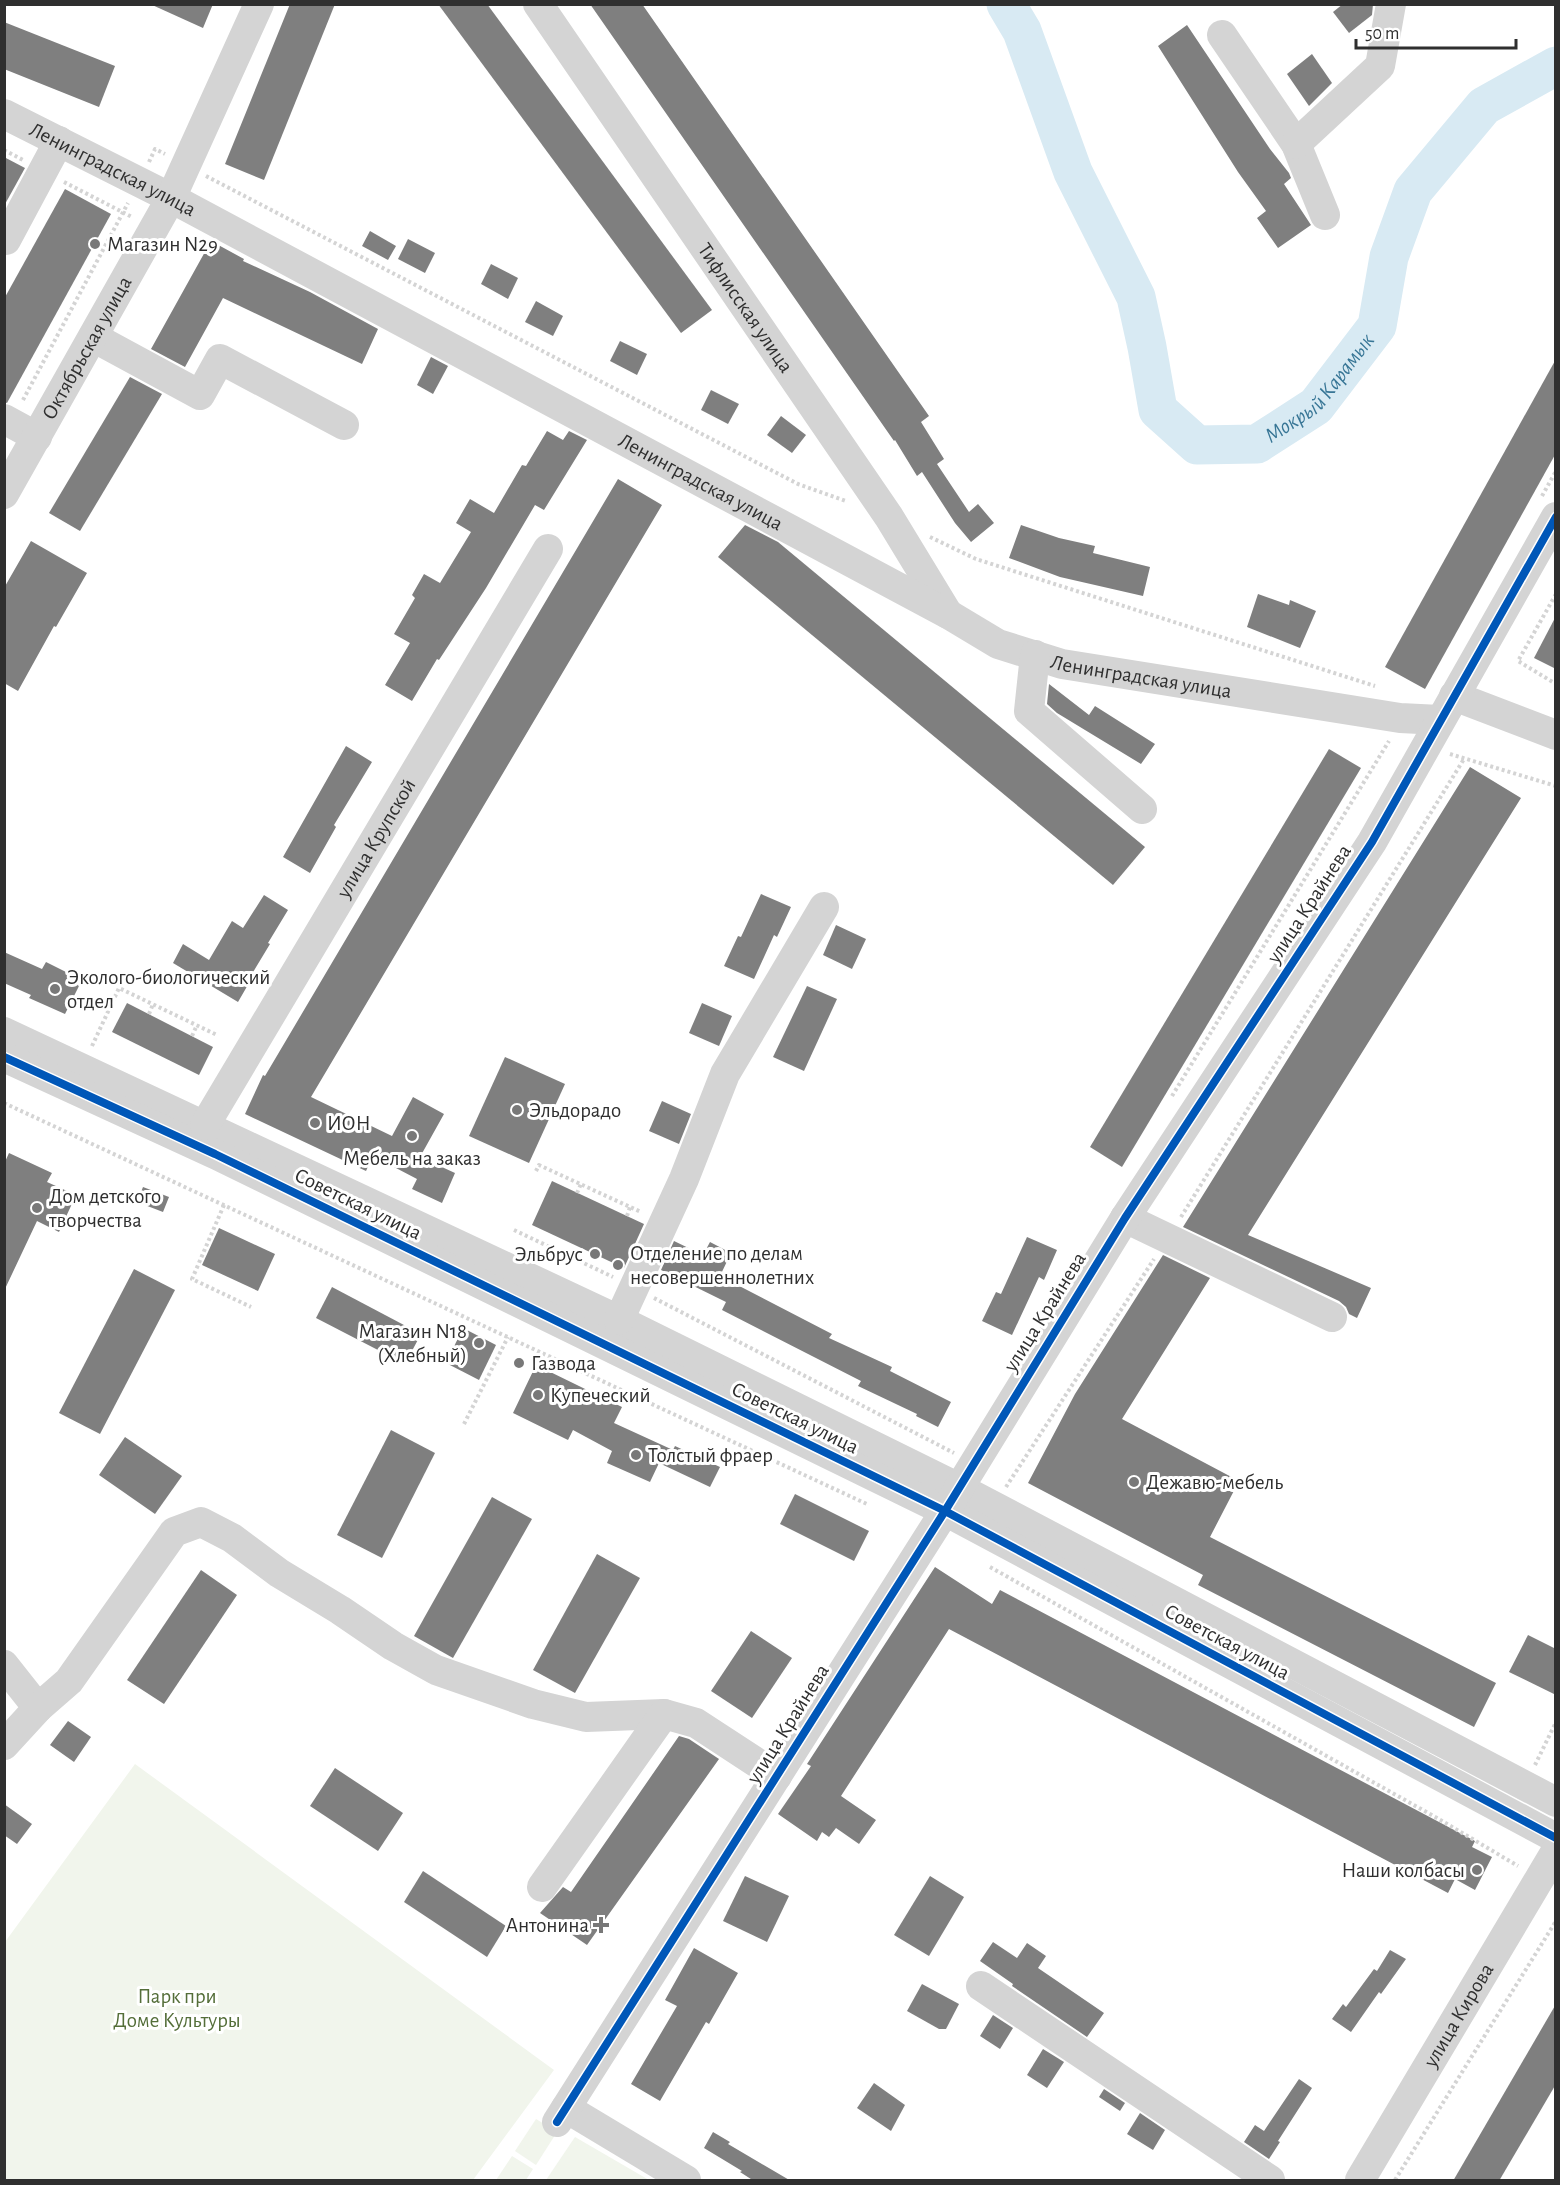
<svg xmlns="http://www.w3.org/2000/svg" width="1560" height="2185" viewBox="0 0 1560 2185" font-family="'Alegreya Sans',sans-serif">
	<style>
		.green { fill: #f1f5ec }
		.lines { fill: none; stroke-linecap: round; stroke-linejoin: round }
		.river { stroke: #d8eaf3; stroke-width: 39 }
		.building { fill: #7f7f7f }
		.path { stroke: #d4d4d4; stroke-width: 4; stroke-dasharray: 3 3; stroke-linecap: butt }
		.minor { stroke: #d4d4d4; stroke-width: 30 }
		.cycleway-casing { stroke: #fff; stroke-width: 11 }
		.cycleway { stroke: #0057b8; stroke-width: 8 }
		.poi-dot { fill: #787878; stroke: #fff; stroke-width: 2 }
		.labels { text-anchor: middle; dominant-baseline: central; stroke-width: 6; stroke-linejoin: round; paint-order: stroke }
		.street-label { font-size: 21px; fill: #2f2f2f; stroke: #fff }
		.poi-label { font-size: 21px; fill: #2f2f2f; stroke: #fff; text-anchor: start }
		.park-label { font-size: 21px; fill: #546e39; stroke: #fff }
		.water-label { font-size: 22px; font-style: italic; fill: #387696; stroke: #fff }
	</style>
	<rect width="100%" height="100%" fill="#fff"/>
	<!-- green -->
	<g class="green">
		<polygon points="135,1764 554,2070 473,2180 5,2180 5,1942"/>
		<polygon points="536,2119 557,2132 536,2165 515,2151"/>
		<polygon points="575,2137 649,2180 546,2180"/>
		<polygon points="512,2156 533,2169 526,2180 496,2180"/>
	</g>
	<g class="lines">
		<!-- river -->
		<path class="river" id="s1" d="M1006,4L1022,31L1073,172L1136,297L1147,347L1158,410L1197,445L1257,444L1316,406L1377,326L1389,257L1413,191L1484,106L1556,66"/>
	</g>
	<!-- building -->
	<g class="building">
		<polygon points="150,4 213,4 203,28"/>
		<polygon points="290,4 335,4 264,180 225,164"/>
		<polygon points="438,4 487,4 712,310 681,333"/>
		<polygon points="590,4 642,4 929,416 921,422 944,459 937,464 969,512 978,504 994,523 971,542 955,523 922,472 917,476 895,440 894,441"/>
		<polygon points="1343,4 1373,4 1372,15 1349,33 1333,12"/>
		<polygon points="4,22 115,66 99,107 4,69"/>
		<polygon points="1187,25 1270,149 1289,173 1291,178 1284,184 1311,225 1278,248 1257,218 1266,211 1238,172 1158,46"/>
		<polygon points="1312,54 1332,83 1309,106 1287,74"/>
		<polygon points="4,157 25,168 4,206"/>
		<polygon points="65,189 111,214 7,403 4,402 4,299"/>
		<polygon points="370,231 396,246 388,260 362,246"/>
		<polygon points="408,239 435,253 425,273 398,259"/>
		<polygon points="211,241 244,259 243,261 310,292 378,329 362,364 223,298 185,367 151,349"/>
		<polygon points="491,264 518,278 508,299 481,284"/>
		<polygon points="536,301 563,316 553,336 525,322"/>
		<polygon points="620,341 647,354 637,375 610,361"/>
		<polygon points="431,357 448,366 433,394 417,385"/>
		<polygon points="1556,359 1556,453 1425,689 1385,667"/>
		<polygon points="130,377 162,394 80,531 49,513"/>
		<polygon points="711,390 739,404 728,424 701,410"/>
		<polygon points="781,416 806,435 792,453 767,435"/>
		<polygon points="547,431 563,440 569,431 587,440 544,510 535,505 486,588 439,660 437,659 412,701 385,685 410,643 394,634 415,598 412,595 424,574 440,583 471,532 456,523 470,499 494,513 522,465 526,466"/>
		<polygon points="618,479 662,505 311,1097 392,1136 413,1097 444,1114 420,1157 455,1173 442,1203 412,1189 417,1179 373,1156 366,1171 245,1114 263,1075 265,1076"/>
		<polygon points="745,525 778,542 1145,847 1113,885 718,557"/>
		<polygon points="1021,525 1059,538 1095,546 1093,553 1150,567 1143,596 1060,577 1009,558"/>
		<polygon points="31,541 87,573 56,627 54,626 18,691 4,683 4,588"/>
		<polygon points="1258,594 1289,605 1290,600 1316,611 1300,648 1247,627"/>
		<polygon points="1556,616 1556,669 1534,658"/>
		<polygon points="1049,684 1089,715 1095,706 1155,744 1141,764 1057,713 1047,704"/>
		<polygon points="346,746 372,762 334,825 336,827 310,873 283,857"/>
		<polygon points="1329,749 1361,768 1122,1167 1090,1147"/>
		<polygon points="1470,767 1521,798 1248,1235 1371,1288 1357,1318 1349,1314 1346,1307 1339,1301 1183,1227"/>
		<polygon points="761,894 791,907 777,937 774,935 754,979 724,966 738,936 741,937"/>
		<polygon points="264,895 288,910 268,943 270,944 247,982 249,983 238,1002 173,963 183,944 209,960 232,921 243,928"/>
		<polygon points="836,925 866,939 852,969 823,955"/>
		<polygon points="4,952 42,969 46,962 82,980 65,1014 29,998 31,995 4,983"/>
		<polygon points="807,986 837,999 804,1071 773,1057"/>
		<polygon points="127,1003 213,1047 199,1075 112,1032"/>
		<polygon points="702,1003 732,1016 719,1046 689,1033"/>
		<polygon points="505,1057 565,1084 529,1163 469,1136"/>
		<polygon points="662,1101 691,1114 679,1144 649,1131"/>
		<polygon points="9,1153 52,1173 47,1182 76,1195 59,1232 37,1221 4,1291 4,1164"/>
		<polygon points="552,1181 644,1224 624,1268 532,1225"/>
		<polygon points="143,1187 169,1197 163,1212 137,1202"/>
		<polygon points="219,1228 275,1254 258,1291 202,1265"/>
		<polygon points="1027,1237 1057,1250 1044,1280 1039,1277 1012,1335 982,1321 996,1292 1001,1294"/>
		<polygon points="674,1241 703,1255 710,1242 731,1253 720,1276 832,1334 829,1338 892,1367 890,1371 951,1402 938,1427 916,1416 917,1414 858,1386 861,1381 722,1310 726,1302 661,1270"/>
		<polygon points="1163,1255 1210,1278 1122,1419 1239,1481 1210,1537 1496,1683 1474,1727 1198,1585 1203,1575 1028,1483 1075,1394"/>
		<polygon points="134,1269 175,1290 100,1434 59,1413"/>
		<polygon points="332,1287 421,1334 405,1364 316,1318"/>
		<polygon points="463,1328 496,1345 479,1380 446,1363"/>
		<polygon points="536,1365 622,1407 614,1423 673,1450 675,1446 720,1467 710,1487 659,1463 650,1482 607,1463 612,1451 573,1430 568,1440 513,1413"/>
		<polygon points="391,1430 435,1453 382,1558 337,1535"/>
		<polygon points="125,1437 182,1476 155,1514 99,1475"/>
		<polygon points="795,1494 869,1531 854,1561 780,1524"/>
		<polygon points="492,1497 532,1519 453,1658 414,1636"/>
		<polygon points="597,1554 640,1578 575,1693 533,1670"/>
		<polygon points="935,1567 992,1604 1000,1590 1475,1841 1472,1847 1492,1857 1475,1890 1455,1879 1448,1893 949,1629 841,1796 876,1820 859,1844 836,1828 829,1837 822,1832 817,1841 778,1814 811,1766 807,1764"/>
		<polygon points="201,1570 237,1595 164,1704 127,1680"/>
		<polygon points="751,1631 792,1658 752,1718 711,1691"/>
		<polygon points="1528,1635 1556,1649 1556,1695 1509,1672"/>
		<polygon points="68,1721 91,1737 74,1762 50,1745"/>
		<polygon points="679,1736 689,1739 719,1759 587,1945 540,1913 563,1887 571,1892"/>
		<polygon points="335,1768 403,1813 378,1851 310,1806"/>
		<polygon points="4,1804 32,1824 17,1844 4,1835"/>
		<polygon points="423,1871 506,1926 487,1957 404,1902"/>
		<polygon points="745,1876 789,1896 767,1942 723,1921"/>
		<polygon points="930,1876 964,1897 929,1956 894,1935"/>
		<polygon points="993,1942 1017,1958 1027,1943 1046,1956 1038,1968 1104,2013 1087,2037 1012,1986 1013,1984 980,1961"/>
		<polygon points="694,1948 738,1973 709,2024 706,2022 660,2101 631,2084 677,2006 665,2000"/>
		<polygon points="1390,1950 1406,1959 1381,1994 1379,1992 1351,2032 1332,2019 1343,2004 1346,2007 1374,1969 1377,1971"/>
		<polygon points="922,1984 959,2004 946,2029 939,2029 907,2011"/>
		<polygon points="1556,2004 1556,2084 1499,2181 1453,2181"/>
		<polygon points="993,2015 1013,2028 1000,2049 980,2036"/>
		<polygon points="1043,2049 1064,2062 1047,2088 1027,2075"/>
		<polygon points="1299,2079 1312,2088 1278,2141 1280,2142 1269,2159 1244,2142 1255,2125 1264,2131"/>
		<polygon points="874,2083 905,2105 891,2131 857,2108"/>
		<polygon points="1104,2089 1125,2103 1120,2111 1099,2097"/>
		<polygon points="1140,2113 1165,2130 1153,2150 1127,2134"/>
		<polygon points="713,2132 730,2142 728,2144 791,2181 754,2181 740,2172 742,2171 704,2148"/>
	</g>
	<g class="lines">
		<!-- path -->
		<g class="path">
			<polyline points="4,150 23,160"/>
			<polyline points="149,162 155,149 165,154"/>
			<polyline points="206,176 798,484 846,501"/>
			<polyline points="64,182 132,217"/>
			<polyline points="23,400 128,203"/>
			<polyline points="1542,496 1556,471"/>
			<polyline points="930,537 976,559 1375,686"/>
			<polyline points="1556,594 1518,661 1556,684"/>
			<polyline points="1450,754 1556,786"/>
			<polyline points="149,1014 153,1004"/>
			<polyline points="192,1036 197,1025"/>
			<polyline points="92,1046 119,988 217,1035"/>
			<polyline points="1172,1096 1389,741"/>
			<polyline points="4,1103 869,1505"/>
			<polyline points="536,1171 539,1165 641,1212"/>
			<polyline points="577,1193 581,1184"/>
			<polyline points="224,1205 192,1279 251,1307"/>
			<polyline points="627,1216 630,1207"/>
			<polyline points="1181,1217 1464,759"/>
			<polyline points="514,1230 613,1277"/>
			<polyline points="654,1298 954,1453"/>
			<polyline points="464,1424 508,1337"/>
			<polyline points="1006,1487 1154,1259"/>
			<polyline points="990,1567 1437,1818 1518,1866"/>
			<polyline points="1535,1765 1556,1722"/>
			<polyline points="1395,2180 1556,1921"/>
		</g>
		<!-- minor -->
		<g class="minor">
			<path id="s2" d="M538,4L889,517L948,614"/>
			<polyline points="1222,35 1296,144 1325,215"/>
			<path id="s3" d="M4,114L171,198L948,614L998,644L1062,664L1400,718L1440,720"/>
			<polyline points="1296,144 1380,66 1391,4"/>
			<polyline points="6,240 59,141"/>
			<polyline points="93,337 200,395 220,359 344,425"/>
			<polyline points="4,419 37,437"/>
			<path id="s4" d="M4,494L171,198L259,4"/>
			<polyline points="1035,655 1029,711 1142,809"/>
			<polyline points="1454,696 1556,735"/>
			<polyline points="4,1032 619,1320 959,1488 1556,1802"/>
			<polyline points="4,1057 215,1154 945,1511 1556,1838"/>
			<path id="s5" d="M205,1125L548,549"/>
			<polyline points="1125,1218 1332,1317"/>
			<polyline points="619,1320 684,1179 725,1074 824,907"/>
			<polyline points="4,1665 38,1708"/>
			<polyline points="4,1745 38,1708 69,1681 174,1532 201,1522 232,1538 279,1573 340,1610 393,1646 436,1670 533,1704 586,1717 664,1714"/>
			<polyline points="542,1887 664,1714 696,1723 777,1776"/>
			<polyline points="981,1986 1270,2180"/>
			<polyline points="566,2108 686,2180"/>
			<polyline points="557,2122 945,1511 1125,1218 1372,842 1556,517"/>
			<path id="s6" d="M1360,2180L1556,1851"/>
		</g>
		<defs>
			<g id="cycleway">
				<polyline points="4,1057 215,1154 945,1511 1556,1838"/>
				<polyline points="557,2122 945,1511 1125,1218 1372,842 1556,517"/>
			</g>
		</defs>
		<!-- cycleway casing -->
		<use href="#cycleway" class="cycleway-casing"/>
		<!-- cycleway -->
		<use href="#cycleway" class="cycleway"/>
	</g>
	<!-- markers -->
	<g class="poi-dot">
		<circle cx="95" cy="244" r="6"/>
		<circle cx="55" cy="989" r="6"/>
		<circle cx="517" cy="1110" r="6"/>
		<circle cx="315" cy="1123" r="6"/>
		<circle cx="412" cy="1136" r="6"/>
		<circle cx="37" cy="1208" r="6"/>
		<circle cx="595" cy="1254" r="6"/>
		<circle cx="618" cy="1265" r="6"/>
		<circle cx="479" cy="1343" r="6"/>
		<circle cx="519" cy="1363" r="6"/>
		<circle cx="538" cy="1395" r="6"/>
		<circle cx="636" cy="1455" r="6"/>
		<circle cx="1134" cy="1482" r="6"/>
		<circle cx="1477" cy="1870" r="6"/>
		<path d="M598 1916h6v6h6v6h-6v6h-6v-6h-6v-6h6z"/>
	</g>
	<g class="labels">
		<!-- street labels -->
		<g class="street-label">
			<text stroke="none"><textPath href="#s3" startOffset="122">Ленинградская улица</textPath></text>
			<text stroke="none"><textPath href="#s2" startOffset="368">Тифлисская улица</textPath></text>
			<text stroke="none"><textPath href="#s4" startOffset="168">Октябрьская улица</textPath></text>
			<text stroke="none"><textPath href="#s3" startOffset="788">Ленинградская улица</textPath></text>
			<text stroke="none"><textPath href="#s3" startOffset="1274">Ленинградская улица</textPath></text>
			<text stroke="none"><textPath href="#s5" startOffset="334">улица Крупской</textPath></text>
			<text transform="translate(1309 904) rotate(-57)">улица Крайнева</text>
			<text transform="translate(358 1204) rotate(26)">Советская улица</text>
			<text transform="translate(1045 1312) rotate(-58)">улица Крайнева</text>
			<text transform="translate(795 1418) rotate(26)">Советская улица</text>
			<text transform="translate(1227 1642) rotate(28)">Советская улица</text>
			<text transform="translate(788 1724) rotate(-58)">улица Крайнева</text>
			<text stroke="none"><textPath href="#s6" startOffset="192">улица Кирова</textPath></text>
		</g>
		<!-- poi labels -->
		<g class="poi-label">
			<text x="107" y="244">Магазин N29</text>
			<text x="67" y="977">Эколого-биологический<tspan x="67" dy="24">отдел</tspan></text>
			<text x="529" y="1110">Эльдорадо</text>
			<text x="327" y="1123">ИОН</text>
			<text x="412" y="1158" text-anchor="middle">Мебель на заказ</text>
			<text x="49" y="1196">Дом детского<tspan x="49" dy="24">творчества</tspan></text>
			<text x="630" y="1253">Отделение по делам<tspan x="630" dy="24">несовершеннолетних</tspan></text>
			<text x="583" y="1254" text-anchor="end">Эльбрус</text>
			<text x="467" y="1331" text-anchor="end">Магазин N18<tspan x="467" dy="24">(Хлебный)</tspan></text>
			<text x="531" y="1363">Газвода</text>
			<text x="550" y="1395">Купеческий</text>
			<text x="648" y="1455">Толстый фраер</text>
			<text x="1146" y="1482">Дежавю-мебель</text>
			<text x="1465" y="1870" text-anchor="end">Наши колбасы</text>
			<text x="589" y="1925" text-anchor="end">Антонина</text>
		</g>
		<!-- park labels -->
		<g class="park-label">
			<text x="177" y="1996">Парк при<tspan x="177" dy="24">Доме Культуры</tspan></text>
		</g>
		<!-- water labels -->
		<g class="water-label">
			<text stroke="none"><textPath href="#s1" startOffset="634">Мокрый Карамык</textPath></text>
		</g>
	</g>
	<!-- border -->
	<rect width="1560" height="2185" fill="none" stroke="#2f2f2f" stroke-width="12"/>
	<!-- scale -->
	<path d="M1356 39v9h160v-9" fill="none" stroke="#2f2f2f" stroke-width="3"/>
	<text x="1365" y="39" font-size="18" fill="#2f2f2f" stroke="#ffffff" stroke-width="4.5" paint-order="stroke">50 m</text>
</svg>
